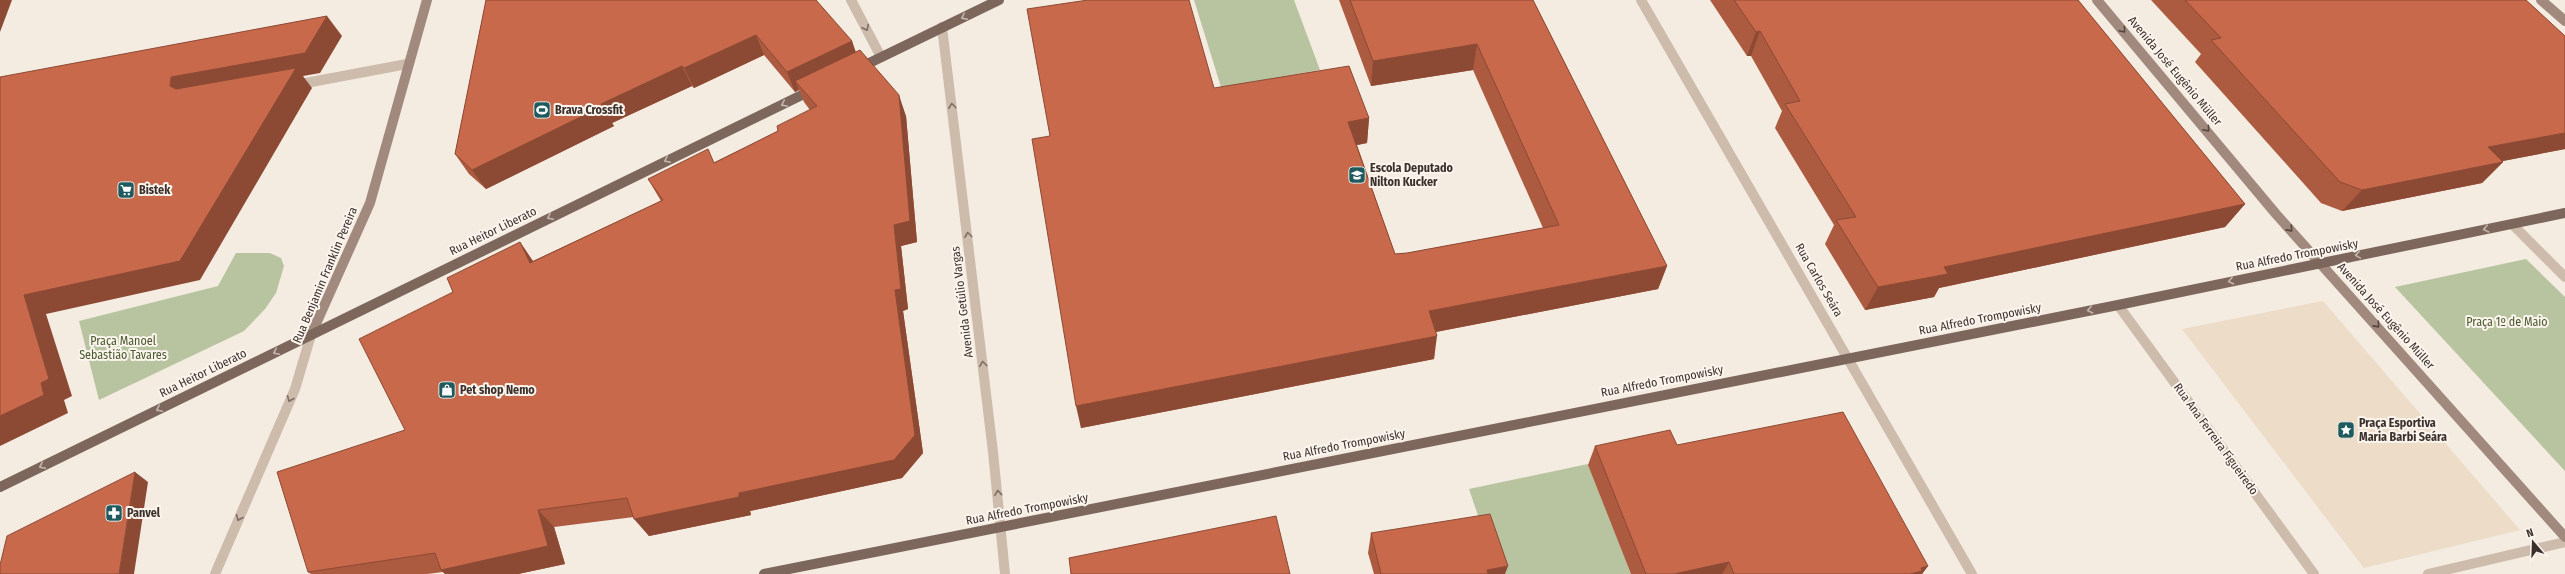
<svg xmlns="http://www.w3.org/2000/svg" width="2565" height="574" viewBox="0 0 2565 574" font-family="'Fira Sans Condensed',sans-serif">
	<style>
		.green { fill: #b8c4a0 }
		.plaza { fill: #ecdcc8 }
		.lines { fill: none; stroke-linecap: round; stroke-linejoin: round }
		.service { stroke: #cdbbac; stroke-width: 10 }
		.minor { stroke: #cdbbac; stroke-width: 10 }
		.tertiary { stroke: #cdbbac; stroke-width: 10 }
		.secondary { stroke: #a18a7d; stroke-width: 10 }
		.primary { stroke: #7d675c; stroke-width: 10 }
		.wall { fill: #ac5a40 }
		.shaded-wall { fill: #8c4a34 }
		.building { fill: #c8694b; stroke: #8c4a34 }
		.oneway { stroke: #c2b5ac }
		.oneway2 { stroke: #7d6f65 }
		.oneway3 { stroke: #544640 }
		.labels { text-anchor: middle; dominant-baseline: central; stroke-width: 4; stroke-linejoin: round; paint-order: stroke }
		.street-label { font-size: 12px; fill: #3b302b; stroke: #fbf5ee }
		.poi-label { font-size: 12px; font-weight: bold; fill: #3b302b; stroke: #fbf5ee; text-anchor: start }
		.park-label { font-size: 12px; fill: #4a5a2e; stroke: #fbf5ee }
	</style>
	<rect width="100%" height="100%" fill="#f4ebe1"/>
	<!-- green -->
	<g class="green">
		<polygon points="1194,0 1294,0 1320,70 1221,87"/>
		<polygon points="236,253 270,253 281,258 284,266 276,293 265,309 244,331 99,400 79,321 218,286"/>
		<polygon points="2526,259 2565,297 2565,471 2395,287"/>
		<polygon points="1588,464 1631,574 1498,574 1469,489"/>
	</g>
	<!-- plaza -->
	<polygon class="plaza" points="2323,301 2520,530 2364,568 2182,329"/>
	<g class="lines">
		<!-- service -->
		<polyline class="service" points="295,85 407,64"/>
		<!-- minor -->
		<g class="minor">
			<polyline points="851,0 881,57"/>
			<polyline points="1641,0 1972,574"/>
			<polyline points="2512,224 2565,277"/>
			<polyline points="2118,305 2314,574"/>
			<polyline points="2428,574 2565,542"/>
		</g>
		<!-- tertiary -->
		<g class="tertiary">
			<polyline points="942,27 993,452 1005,574"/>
			<polyline points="215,574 295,389 311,335"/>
		</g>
		<!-- secondary -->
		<g class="secondary">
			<polyline points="2097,0 2276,214 2565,537"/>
			<polyline points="2541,0 2565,21"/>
			<polyline points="311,335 370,203 427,0"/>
		</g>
		<!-- primary -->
		<g class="primary">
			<polyline points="859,68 999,0"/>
			<polyline points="0,487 812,90"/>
			<polyline points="764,574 2118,305 2565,213"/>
		</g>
	</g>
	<!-- wall -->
	<g class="wall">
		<polygon points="486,0 852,41 855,52 906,116 917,242 901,246 908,309 903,311 923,453 902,478 750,511 751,515 649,536 634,517 554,527 565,564 518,574 445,574 443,572 427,574 311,574 308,572 405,430 453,292 520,242 533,261 661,201 648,179 715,162 778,131 810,110 804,102 799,90 795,92 764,55 694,88 692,86 612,123 614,126 486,189 469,174 455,154"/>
		<polygon points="1339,0 1533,0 1667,266 1658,289 1436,332 1434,359 1081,428 1050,136 1214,88 1369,118 1367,143 1357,145 1395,254 1407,253 1543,228 1473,70 1371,86"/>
		<polygon points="1710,0 2078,0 2245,204 2225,227 1939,288 1934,297 1865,310 1825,244 1834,225 1775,128 1782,111 1751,56 1747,56"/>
		<polygon points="2151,0 2526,0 2565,36 2565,149 2502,161 2503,162 2482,183 2342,211 2321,203 2195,62 2201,54"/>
		<polygon points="1677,445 1928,566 1922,574 1631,574 1588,465 1595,446"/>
		<polygon points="1371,533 1505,574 1374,574 1368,553"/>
	</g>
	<!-- shaded-wall -->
	<g class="shaded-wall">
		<polygon points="0,0 12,0 0,32"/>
		<polygon points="327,16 342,36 320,73 303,76 312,88 200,280 46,314 72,396 64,400 68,413 0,446 0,416 41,383 24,295 189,97 170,86 171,77"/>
		<polygon points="1760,31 1751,56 1747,56 1756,32"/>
		<polygon points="756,35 764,55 694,88 684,68"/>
		<polygon points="852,41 859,61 795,81 799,90 795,92 787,72"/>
		<polygon points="1477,44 1473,70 1371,86 1373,61"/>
		<polygon points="682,66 692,86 612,123 614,126 486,189 472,170 601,104"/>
		<polygon points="899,95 906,116 917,242 901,246 908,309 903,311 923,453 902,478 750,511 751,515 649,536 634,519 739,493 895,290 894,225"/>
		<polygon points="1369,118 1367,143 1347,147 1348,122"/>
		<polygon points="2565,133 2565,149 2467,168 2488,147"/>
		<polygon points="2503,162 2482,183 2342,211 2362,190"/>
		<polygon points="2245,204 2225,227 1939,288 1934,297 1865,310 1878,287 1944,267"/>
		<polygon points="520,242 534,263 530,263"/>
		<polygon points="1667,266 1658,289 1425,334 1429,311"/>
		<polygon points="1437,336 1434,359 1081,428 1076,406"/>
		<polygon points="135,472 148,482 134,574 119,574"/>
		<polygon points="538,510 554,527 565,564 518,574 445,574 441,570"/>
		<polygon points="1729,562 1722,574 1674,574"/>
		<polygon points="1508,566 1505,574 1486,574 1487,570"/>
		<polygon points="1928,566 1922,574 1910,574 1921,568"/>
	</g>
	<!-- building -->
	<g class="building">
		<polygon points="486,0 816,0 852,41 787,72 756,35 684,68 682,66 601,104 603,106 472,170 455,154"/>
		<polygon points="1088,0 1189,0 1214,88 1349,66 1369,118 1348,122 1395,254 1407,253 1559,225 1477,44 1373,61 1350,0 1533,0 1667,266 1429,311 1437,336 1076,406 1032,139 1050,136 1027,9"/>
		<polygon points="1734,0 2078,0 2245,204 1944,267 1948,274 1878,287 1836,220 1856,217 1785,104 1800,101 1760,31 1756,32"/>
		<polygon points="2185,0 2526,0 2565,36 2565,133 2488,147 2503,162 2362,190 2340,182 2211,40 2221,38"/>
		<polygon points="327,16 305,53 171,77 170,86 176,89 296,68 180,261 24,295 49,379 41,383 44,395 0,416 0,77"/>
		<polygon points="860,50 899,95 910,221 894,225 901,289 895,290 915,435 894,460 739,493 739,497 634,519 627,498 538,510 548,546 441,570 435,553 308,572 277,472 405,430 359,339 453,292 447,278 520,242 530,263 663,200 648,179 708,149 714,163 778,131 777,126 817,106 795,81"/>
		<polygon points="1843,412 1928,566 1921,568 1922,571 1910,574 1734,574 1729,562 1674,574 1646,574 1595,446 1670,430 1677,445"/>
		<polygon points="135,472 119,574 0,574 0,565 7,536"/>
		<polygon points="1490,514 1508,566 1487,570 1488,574 1381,574 1371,533"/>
		<polygon points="1276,516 1290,574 1071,574 1069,558"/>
	</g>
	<!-- one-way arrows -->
	<defs><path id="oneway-chevron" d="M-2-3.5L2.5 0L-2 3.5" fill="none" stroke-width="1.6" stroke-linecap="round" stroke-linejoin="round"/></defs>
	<g class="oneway">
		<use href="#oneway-chevron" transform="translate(964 17) rotate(154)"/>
		<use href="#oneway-chevron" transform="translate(784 104) rotate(154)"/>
		<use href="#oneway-chevron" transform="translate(667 160) rotate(154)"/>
		<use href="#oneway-chevron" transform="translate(550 217) rotate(154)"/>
		<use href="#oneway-chevron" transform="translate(2486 229) rotate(168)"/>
		<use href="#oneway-chevron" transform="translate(2358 255) rotate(171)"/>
		<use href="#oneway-chevron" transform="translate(2231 281) rotate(168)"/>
		<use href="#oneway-chevron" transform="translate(2090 310) rotate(169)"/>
		<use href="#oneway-chevron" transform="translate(276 352) rotate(154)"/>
		<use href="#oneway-chevron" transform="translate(159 409) rotate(154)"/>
		<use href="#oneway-chevron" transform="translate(42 466) rotate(154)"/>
	</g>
	<g class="oneway2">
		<use href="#oneway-chevron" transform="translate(866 28) rotate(63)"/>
		<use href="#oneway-chevron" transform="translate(952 106) rotate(-97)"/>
		<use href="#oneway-chevron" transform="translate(968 235) rotate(-97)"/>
		<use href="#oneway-chevron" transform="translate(983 364) rotate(-97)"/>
		<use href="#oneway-chevron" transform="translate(290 399) rotate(113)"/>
		<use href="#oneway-chevron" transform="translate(998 493) rotate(-96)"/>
		<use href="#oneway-chevron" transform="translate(239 518) rotate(113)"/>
	</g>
	<g class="oneway3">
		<use href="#oneway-chevron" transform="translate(2123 30) rotate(50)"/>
		<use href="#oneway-chevron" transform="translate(2207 129) rotate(50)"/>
		<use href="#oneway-chevron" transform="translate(2290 229) rotate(48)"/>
		<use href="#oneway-chevron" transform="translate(2377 325) rotate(48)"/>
	</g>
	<!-- icons -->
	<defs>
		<symbol id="stadium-square" viewBox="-11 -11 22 22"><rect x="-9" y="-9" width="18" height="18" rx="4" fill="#1f5a5e" stroke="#fbf5ee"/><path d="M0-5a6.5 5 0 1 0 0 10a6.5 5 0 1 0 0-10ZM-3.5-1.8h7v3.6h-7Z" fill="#fff"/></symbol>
		<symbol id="school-square" viewBox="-11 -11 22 22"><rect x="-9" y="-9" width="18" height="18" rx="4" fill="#1f5a5e" stroke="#fbf5ee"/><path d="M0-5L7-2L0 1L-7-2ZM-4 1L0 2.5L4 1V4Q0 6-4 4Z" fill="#fff"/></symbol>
		<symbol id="supermarket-square" viewBox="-11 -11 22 22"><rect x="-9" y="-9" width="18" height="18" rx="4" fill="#1f5a5e" stroke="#fbf5ee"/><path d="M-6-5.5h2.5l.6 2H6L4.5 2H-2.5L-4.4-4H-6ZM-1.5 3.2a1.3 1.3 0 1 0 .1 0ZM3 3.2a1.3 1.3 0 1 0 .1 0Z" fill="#fff"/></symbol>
		<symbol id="shop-square" viewBox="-11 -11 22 22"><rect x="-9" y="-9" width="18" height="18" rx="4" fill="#1f5a5e" stroke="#fbf5ee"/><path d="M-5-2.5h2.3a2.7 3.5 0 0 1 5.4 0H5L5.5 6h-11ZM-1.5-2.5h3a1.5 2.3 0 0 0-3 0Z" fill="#fff"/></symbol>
		<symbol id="sight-square" viewBox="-11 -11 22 22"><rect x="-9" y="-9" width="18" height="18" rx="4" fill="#1f5a5e" stroke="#fbf5ee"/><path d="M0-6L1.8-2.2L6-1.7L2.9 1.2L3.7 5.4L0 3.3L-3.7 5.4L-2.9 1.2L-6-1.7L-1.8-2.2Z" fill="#fff"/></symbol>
		<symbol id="pharmacy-square" viewBox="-11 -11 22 22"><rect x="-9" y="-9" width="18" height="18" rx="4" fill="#1f5a5e" stroke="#fbf5ee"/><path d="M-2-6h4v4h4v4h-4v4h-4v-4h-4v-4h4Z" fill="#fff"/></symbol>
	</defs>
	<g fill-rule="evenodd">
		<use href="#stadium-square" x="532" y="100" width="20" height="20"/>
		<use href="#school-square" x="1347" y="165" width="20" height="20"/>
		<use href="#supermarket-square" x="116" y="180" width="20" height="20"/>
		<use href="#shop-square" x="437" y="380" width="20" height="20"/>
		<use href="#sight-square" x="2336" y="420" width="20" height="20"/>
		<use href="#pharmacy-square" x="104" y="503" width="20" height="20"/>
	</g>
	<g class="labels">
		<!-- street labels -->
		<g class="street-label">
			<text transform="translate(2175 71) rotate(50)">Avenida José Eugênio Müller</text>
			<text transform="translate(493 231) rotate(-26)">Rua Heitor Liberato</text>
			<text transform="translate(2297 255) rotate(-11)">Rua Alfredo Trompowisky</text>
			<text transform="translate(325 275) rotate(-67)">Rua Benjamin Franklin Pereira</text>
			<text transform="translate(1819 280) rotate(60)">Rua Carlos Seára</text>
			<text transform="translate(962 302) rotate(-97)">Avenida Getúlio Vargas</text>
			<text transform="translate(2386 316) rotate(48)">Avenida José Eugênio Müller</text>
			<text transform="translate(1980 319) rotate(-11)">Rua Alfredo Trompowisky</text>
			<text transform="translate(203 373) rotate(-26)">Rua Heitor Liberato</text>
			<text transform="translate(1662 381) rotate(-11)">Rua Alfredo Trompowisky</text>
			<text transform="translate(2216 439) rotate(54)">Rua Ana Ferreira Figueiredo</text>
			<text transform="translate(1344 445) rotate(-11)">Rua Alfredo Trompowisky</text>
			<text transform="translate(1027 509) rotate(-11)">Rua Alfredo Trompowisky</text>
		</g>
		<!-- poi labels -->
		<g class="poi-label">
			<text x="555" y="110">Brava Crossfit</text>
			<text x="1370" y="168">Escola Deputado<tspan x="1370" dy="14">Nilton Kucker</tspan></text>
			<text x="139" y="190">Bistek</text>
			<text x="460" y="390">Pet shop Nemo</text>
			<text x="2359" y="423">Praça Esportiva<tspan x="2359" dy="14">Maria Barbi Seára</tspan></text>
			<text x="127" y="513">Panvel</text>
		</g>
		<!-- park labels -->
		<g class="park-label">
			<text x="2507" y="322">Praça 1º de Maio</text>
			<text x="123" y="341">Praça Manoel<tspan x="123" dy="14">Sebastião Tavares</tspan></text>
		</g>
	</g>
	<!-- north arrow -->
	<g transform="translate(2533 542) rotate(341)" stroke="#fbf5ee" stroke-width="3" paint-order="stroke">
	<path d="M0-3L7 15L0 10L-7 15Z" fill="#3b302b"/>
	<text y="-6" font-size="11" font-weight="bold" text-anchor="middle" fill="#3b302b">N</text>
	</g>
</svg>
